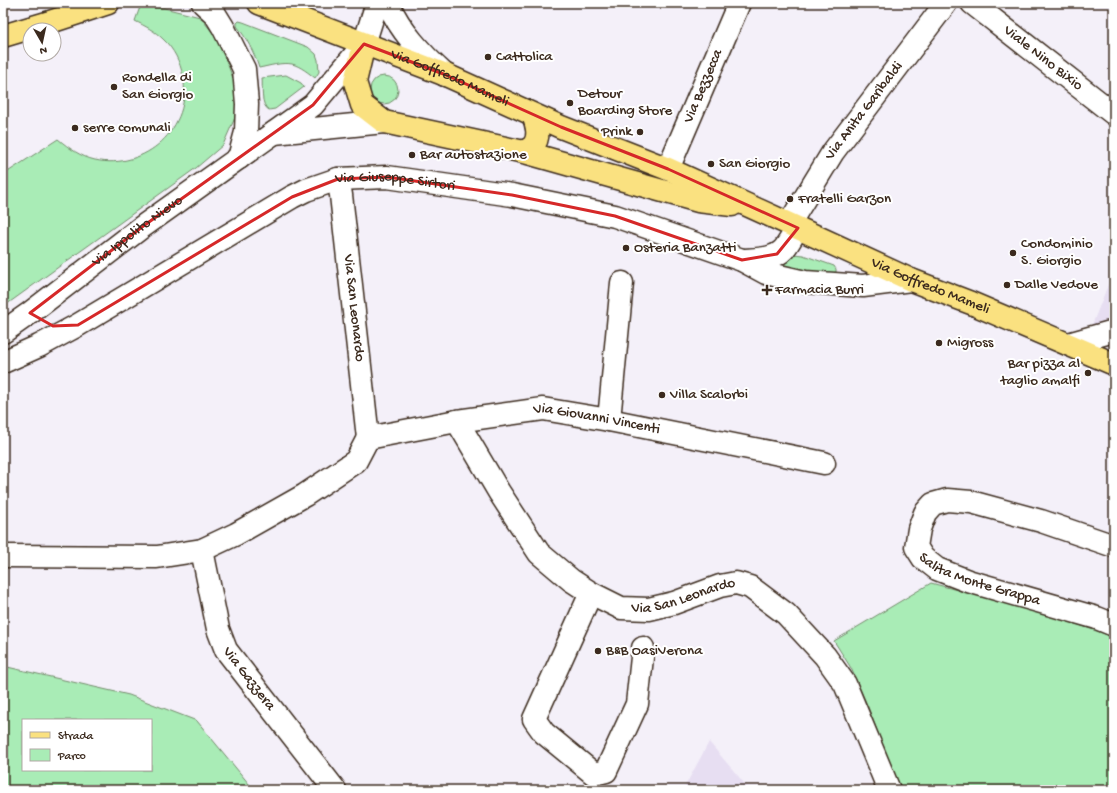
<svg xmlns="http://www.w3.org/2000/svg" width="1117" height="793" viewBox="0 0 1117 793" font-family="'Gochi Hand',sans-serif">
	<style>
		.built { fill: #e7def2 }
		.green { fill: #a9ecb6; stroke: #728b6a; fill-rule: evenodd }
		.lines { fill: none; stroke-linecap: round; stroke-linejoin: round }
		.minor-casing { stroke: #3b2a1e; stroke-width: 25 }
		.major-casing { stroke: #3b2a1e; stroke-width: 25 }
		.minor { stroke: #fff; stroke-width: 22 }
		.major { stroke: #fae180; stroke-width: 22 }
		.marked { fill: none; stroke: #d62828; stroke-width: 3; stroke-linejoin: round }
		.poi-dot { fill: #3b2a1e; stroke: #fff; stroke-width: 1.5 }
		.labels { text-anchor: middle; dominant-baseline: central; stroke-width: 4; stroke-linejoin: round; paint-order: stroke }
		.poi-label { font-size: 15px; fill: #3b2a1e; stroke: #fff; text-anchor: start }
		.street-label { font-size: 15px; fill: #3b2a1e; stroke: #fff }
	</style>
	<rect width="100%" height="100%" fill="#f4f0f9"/>
	<filter id="ink" filterUnits="userSpaceOnUse"><feTurbulence type="fractalNoise" baseFrequency=".025" numOctaves="2"/><feDisplacementMap in="SourceGraphic" scale="8" xChannelSelector="R" yChannelSelector="G"/><feConvolveMatrix kernelMatrix="1 2 1 2 8 2 1 2 1" color-interpolation-filters="sRGB"/></filter>
	<g filter="url(#ink)">
		<!-- built -->
		<g class="built">
			<polygon points="1114,270 1114,340 1090,330"/>
			<polygon points="709,742 750,790 683,790"/>
		</g>
		<!-- green -->
		<g class="green">
			<path d="M140,7L164,8L200,17L218,39L234,81L237,113L223,145L196,168L3,307V175L58,139C69,148 81,157 95,160C145,171 193,128 183,76C180,62 174,49 163,39C155,31 145,26 135,21Z"/>
			<path d="M239,21L243,22L308,47L316,54L318,60L319,72L315,78C309,73 300,66 292,64C282,62 269,66 259,68C254,52 247,39 237,26V23Z"/>
			<path d="M286,75L301,83L304,87L275,109L269,110C260,105 263,88 262,78Z"/>
			<circle cx="384" cy="90" r="14"/>
			<polygon points="794,254 803,255 834,266 836,269 836,272 832,274 786,272 778,264"/>
			<polygon points="931,583 1047,614 1114,637 1114,790 900,790 868,707 851,668 834,641"/>
			<path d="M3,666L129,695L197,721L254,790H3ZM23,720H151V770H23Z"/>
		</g>
		<g class="lines">
			<defs>
				<g id="minor">
					<polyline points="203,3 215,14 223,27 244,69 247,104 246,132 239,158"/>
					<path d="M388,3C400,31 422,54 445,75"/>
					<path id="s1" d="M972,3L1114,114"/>
					<polyline points="274,133 384,122"/>
					<path id="s2" d="M668,169L739,3"/>
					<path id="s3" d="M338,179L341,195L368,438"/>
					<path id="s4" d="M789,224L833,152L946,3"/>
					<path d="M742,260C756,259 774,260 784,249C789,243 793,234 798,228"/>
					<path id="s5" d="M3,332L30,313L142,227L313,105L364,44L377,3"/>
					<polyline points="1068,344 1114,331"/>
					<path id="s6" d="M3,362L39,346L78,325L292,197L306,190L338,179L387,177L512,195L615,216L742,260L766,273L805,282L863,286L911,280"/>
					<polyline points="609,420 622,283"/>
					<path id="s7" d="M457,421L499,492L539,553L571,580L591,593L621,608L649,609L674,603L720,586L736,583L750,587L786,614L825,656L845,684L889,790"/>
					<path id="s8" d="M368,438L457,421L543,409L609,420L824,463"/>
					<path id="s9" d="M1114,546L1041,521L971,502L947,500L933,504L925,513L919,529L916,547L923,558L937,569L968,581L1097,618L1114,625"/>
					<path id="s10" d="M202,550L218,629L226,650L335,790"/>
					<polyline points="3,556 157,557 202,550 236,534 305,495 356,461 368,438"/>
					<polyline points="591,593 534,719 544,733 594,774 606,771 637,704 643,648"/>
				</g>
				<g id="major">
					<path id="s11" d="M259,3L446,75L561,127L668,169L789,224L911,280L971,303L1114,364"/>
					<polyline points="3,36 50,22 108,3"/>
					<polyline points="364,44 355,82 362,105 384,122 524,152 698,201 732,205"/>
					<path d="M524,152C526,150 530,149 532,147C541,138 537,125 533,115"/>
				</g>
			</defs>
			<!-- minor casing -->
			<use href="#minor" class="minor-casing"/>
			<!-- major casing -->
			<use href="#major" class="major-casing"/>
			<!-- minor -->
			<use href="#minor" class="minor"/>
			<!-- major -->
			<use href="#major" class="major"/>
		</g>
	</g>
	<!-- marked area -->
	<path class="marked" d="M364,44L446,75L561,127L668,169L798,228L777,254L742,260L615,216L512,195L387,177L338,179L292,197L78,325L53,326L30,313L142,227L313,105Z"/>
	<!-- markers -->
	<g class="poi-dot">
		<circle cx="488" cy="57" r="4"/>
		<circle cx="114" cy="87" r="4"/>
		<circle cx="570" cy="103" r="4"/>
		<circle cx="75" cy="128" r="4"/>
		<circle cx="640" cy="132" r="4"/>
		<circle cx="412" cy="155" r="4"/>
		<circle cx="711" cy="164" r="4"/>
		<circle cx="790" cy="199" r="4"/>
		<circle cx="626" cy="248" r="4"/>
		<circle cx="1013" cy="253" r="4"/>
		<circle cx="1007" cy="285" r="4"/>
		<path d="M765 284h4v4h4v4h-4v4h-4v-4h-4v-4h4z"/>
		<circle cx="939" cy="343" r="4"/>
		<circle cx="1088" cy="373" r="4"/>
		<circle cx="662" cy="395" r="4"/>
		<circle cx="598" cy="651" r="4"/>
	</g>
	<g class="labels">
		<!-- poi labels -->
		<g class="poi-label">
			<text x="496" y="57">Cattolica</text>
			<text x="122" y="78">Rondella di<tspan x="122" dy="17">San Giorgio</tspan></text>
			<text x="578" y="94">Detour<tspan x="578" dy="17">Boarding Store</tspan></text>
			<text x="83" y="128">serre comunali</text>
			<text x="632" y="132" text-anchor="end">Prink</text>
			<text x="420" y="155">Bar autostazione</text>
			<text x="719" y="164">San Giorgio</text>
			<text x="798" y="199">Fratelli Garzon</text>
			<text x="1021" y="244">Condominio<tspan x="1021" dy="17">S. Giorgio</tspan></text>
			<text x="634" y="248">Osteria Banzatti</text>
			<text x="1015" y="285">Dalle Vedove</text>
			<text x="775" y="290">Farmacia Burri</text>
			<text x="947" y="343">Migross</text>
			<text x="1080" y="364" text-anchor="end">Bar pizza al<tspan x="1080" dy="17">taglio amalfi</tspan></text>
			<text x="670" y="395">Villa Scalorbi</text>
			<text x="606" y="651">B&amp;B OasiVerona</text>
		</g>
		<!-- street labels -->
		<g class="street-label">
			<text stroke="none"><textPath href="#s1" startOffset="90">Viale Nino Bixio</textPath></text>
			<text stroke="none"><textPath href="#s11" startOffset="205">Via Goffredo Mameli</textPath></text>
			<text stroke="none"><textPath href="#s2" startOffset="90">Via Bezzecca</textPath></text>
			<text stroke="none"><textPath href="#s4" startOffset="136">Via Anita Garibaldi</textPath></text>
			<text stroke="none"><textPath href="#s6" startOffset="440">Via Giuseppe Sirtori</textPath></text>
			<text stroke="none"><textPath href="#s5" startOffset="168">Via Ippolito Nievo</textPath></text>
			<text stroke="none"><textPath href="#s11" startOffset="729">Via Goffredo Mameli</textPath></text>
			<text stroke="none"><textPath href="#s3" startOffset="130">Via San Leonardo</textPath></text>
			<text stroke="none"><textPath href="#s8" startOffset="232">Via Giovanni Vincenti</textPath></text>
			<text stroke="none"><textPath href="#s9" startOffset="310">Salita Monte Grappa</textPath></text>
			<text stroke="none"><textPath href="#s7" startOffset="319">Via San Leonardo</textPath></text>
			<text stroke="none"><textPath href="#s10" startOffset="140">Via Gazzera</textPath></text>
		</g>
	</g>
	<!-- margin -->
	<rect width="1117" height="793" fill="none" stroke="#fff" stroke-width="16"/>
	<rect x="8" y="8" width="1101" height="777" fill="none" stroke="#3b2a1e" stroke-width="1.5" filter="url(#ink)"/>
	<!-- legend -->
	<rect x="22" y="719" width="130" height="52" fill="#ffffff" stroke="#b1aaa5"/>
	<rect x="30" y="732" width="20" height="6" fill="#fae180" stroke="#b1aaa5"/>
	<text x="58" y="739" font-size="12" fill="#3b2a1e">Strada</text>
	<rect x="30" y="749" width="20" height="12" fill="#a9ecb6" stroke="#b1aaa5"/>
	<text x="58" y="759" font-size="12" fill="#3b2a1e">Parco</text>
	<!-- north arrow -->
	<g transform="translate(42 42) rotate(171)"><circle r="19" fill="#ffffff" stroke="#b1aaa5"/>
	<path d="M0-3L7 15L0 10L-7 15Z" fill="#3b2a1e"/>
	<text y="-6" font-size="11" font-weight="bold" text-anchor="middle" fill="#3b2a1e">N</text>
	</g>
</svg>
